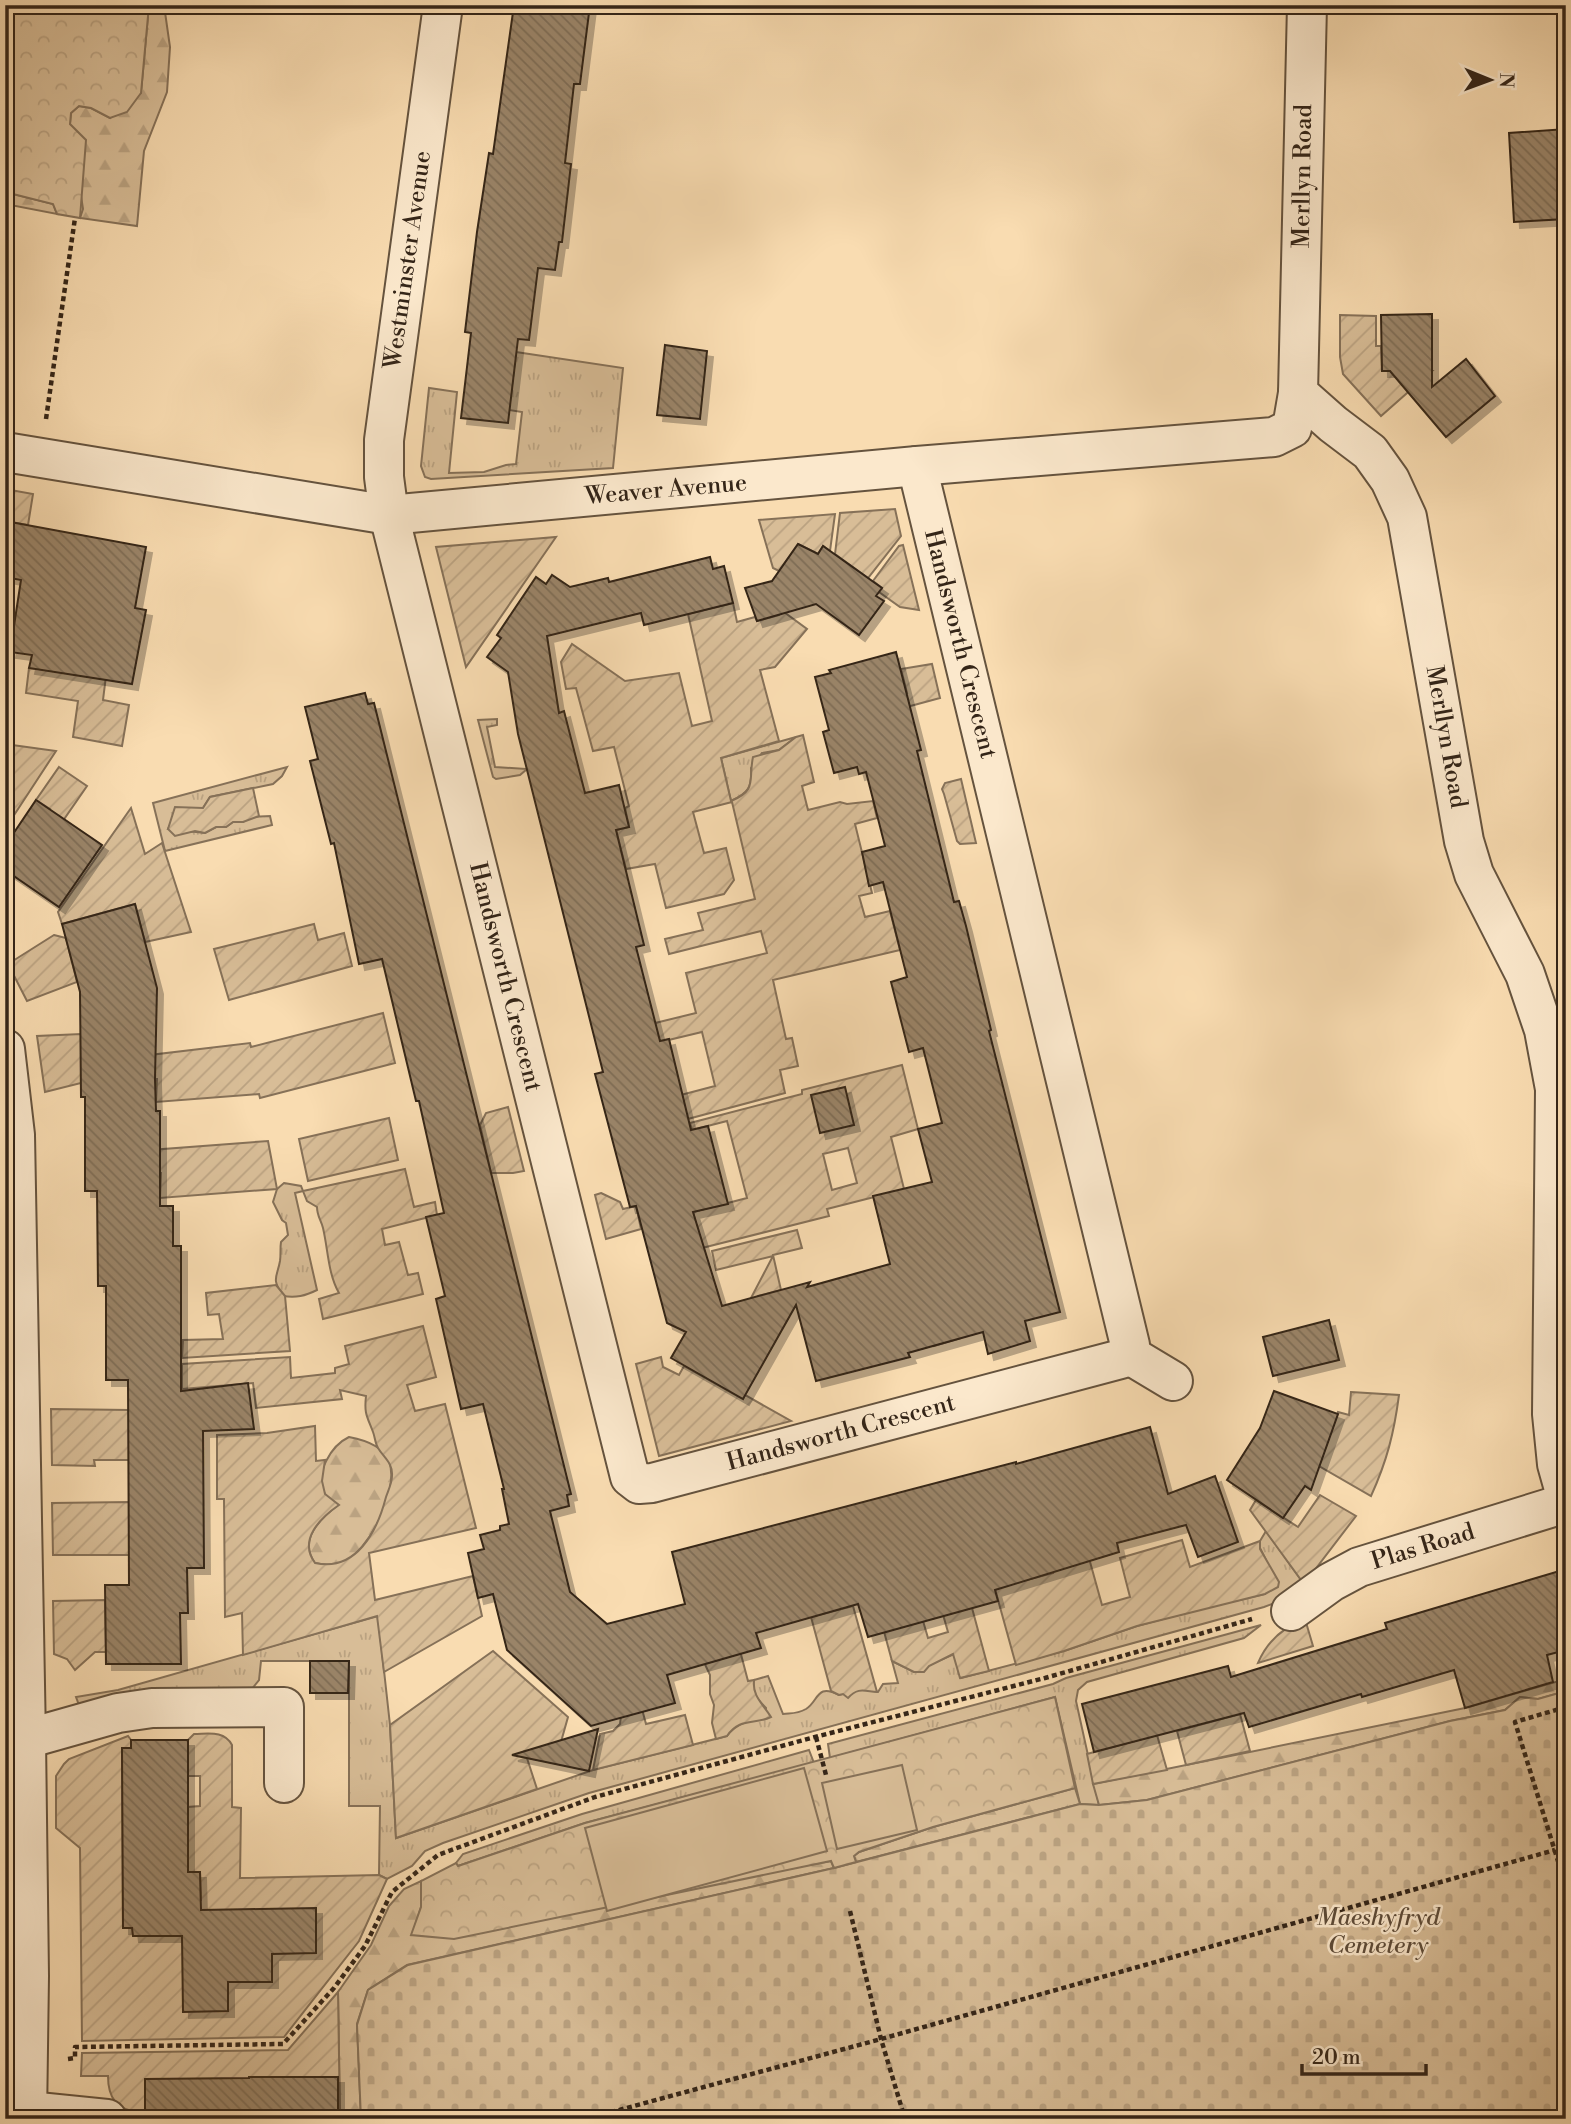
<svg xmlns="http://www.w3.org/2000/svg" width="1571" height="2124" viewBox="0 0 1571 2124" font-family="'Libre Bodoni',serif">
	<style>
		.grass { fill: url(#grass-tufts); stroke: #867158; stroke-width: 2 }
		.forest { fill: url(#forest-firs); stroke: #867158; stroke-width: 2 }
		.cemetery { fill: url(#cemetery-stones); stroke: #867158; stroke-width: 2 }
		.park { fill: url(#park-crowns); stroke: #867158; stroke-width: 2 }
		.garden { fill: url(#garden-furrows); stroke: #867158; stroke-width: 2; fill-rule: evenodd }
		.pitch { fill: #d8bd97; stroke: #867158; stroke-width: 2 }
		.building { fill: url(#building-back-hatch); stroke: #342518; stroke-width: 2; filter: url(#shadow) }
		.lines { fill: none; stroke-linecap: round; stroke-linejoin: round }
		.minor-casing { stroke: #65533e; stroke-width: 42 }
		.path { stroke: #342518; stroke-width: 4.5; stroke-dasharray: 5 3.5; stroke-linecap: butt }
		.minor { stroke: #fbe8cc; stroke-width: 38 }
		.labels { text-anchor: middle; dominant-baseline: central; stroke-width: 5; stroke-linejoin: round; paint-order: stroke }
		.street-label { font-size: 24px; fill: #342518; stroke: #fbe8cc }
		.park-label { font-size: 24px; font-style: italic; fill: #5d4b38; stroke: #fbe8cc }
	</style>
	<defs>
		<pattern id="grass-tufts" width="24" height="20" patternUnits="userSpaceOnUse" patternTransform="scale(1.75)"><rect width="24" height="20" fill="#d8bd97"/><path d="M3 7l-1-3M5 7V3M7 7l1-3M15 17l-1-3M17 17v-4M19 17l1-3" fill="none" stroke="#baa281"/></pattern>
		<pattern id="forest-firs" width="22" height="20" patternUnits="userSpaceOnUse" patternTransform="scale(1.75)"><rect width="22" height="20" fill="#d8bd97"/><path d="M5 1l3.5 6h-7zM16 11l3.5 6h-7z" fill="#baa281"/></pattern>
		<pattern id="cemetery-stones" width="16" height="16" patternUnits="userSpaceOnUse" patternTransform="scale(1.75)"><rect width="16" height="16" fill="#d8bd97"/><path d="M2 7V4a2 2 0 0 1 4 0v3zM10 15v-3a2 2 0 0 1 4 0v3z" fill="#baa281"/></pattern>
		<pattern id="park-crowns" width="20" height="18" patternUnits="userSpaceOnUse" patternTransform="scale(1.75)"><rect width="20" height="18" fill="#d8bd97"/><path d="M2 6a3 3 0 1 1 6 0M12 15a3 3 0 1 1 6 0" fill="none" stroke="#baa281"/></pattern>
		<pattern id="garden-furrows" width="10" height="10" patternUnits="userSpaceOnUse" patternTransform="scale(1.75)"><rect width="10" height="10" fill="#d8bd97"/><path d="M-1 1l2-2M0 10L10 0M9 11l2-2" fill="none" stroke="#baa281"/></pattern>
		<pattern id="building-back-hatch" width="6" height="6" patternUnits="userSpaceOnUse" patternTransform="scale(1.75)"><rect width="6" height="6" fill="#9a8468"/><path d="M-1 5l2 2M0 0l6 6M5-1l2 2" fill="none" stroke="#7e6c55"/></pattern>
		<filter id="shadow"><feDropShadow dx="6" dy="6" stdDeviation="0" flood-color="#0004"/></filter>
	</defs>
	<rect width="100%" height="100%" fill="#f9dcb1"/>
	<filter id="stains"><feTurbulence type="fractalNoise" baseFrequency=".00286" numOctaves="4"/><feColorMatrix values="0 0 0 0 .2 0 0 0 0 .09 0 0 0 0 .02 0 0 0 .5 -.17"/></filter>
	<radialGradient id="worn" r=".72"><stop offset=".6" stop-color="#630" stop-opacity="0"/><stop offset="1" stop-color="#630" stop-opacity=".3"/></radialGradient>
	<!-- grass -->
	<g class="grass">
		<polygon points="516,352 623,368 613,468 431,479 425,477 421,466 429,388 457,392 449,473 484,472 506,465 516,464 522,412 509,410"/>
		<polygon points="497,719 497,725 487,727 495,767 527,769 520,775 496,779 493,777 478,720"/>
		<path d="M796,737L779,750L762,753L751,768C752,787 749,793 731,801L721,758Z"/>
		<polygon points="287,767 282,776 273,784 210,797 203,808 187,808 172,821 168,829 205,833 216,827 226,827 233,822 243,822 251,817 270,816 272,825 165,851 153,803"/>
		<path d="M284,1183L301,1186L303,1191L295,1193L317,1290C305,1296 296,1298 283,1296C271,1278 277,1278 280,1261C281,1254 280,1248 281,1242L288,1235L286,1223L282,1220L273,1202L277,1189Z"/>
		<path d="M1266,1531L1304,1584L1285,1599L1264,1607L589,1793L443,1843L425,1851L412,1866L387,1879L379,1875L380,1806H349V1661H261L259,1680L251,1690L79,1705L76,1697L118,1690L378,1616L390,1725L396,1838L593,1770L727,1736C736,1723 750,1720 765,1719L766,1708C757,1699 752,1693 754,1680L768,1676L783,1714C792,1713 797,1714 806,1709C819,1701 816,1683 839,1695L863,1689L878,1692L883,1684L898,1683L892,1661L914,1672L954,1654L961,1678L1064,1651L1137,1626L1200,1609L1265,1594L1266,1560L1260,1548V1541Z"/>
		<polygon points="1261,1625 1244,1638 1087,1682 1078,1690 1076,1701 1099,1805 1080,1804 1055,1697 830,1758 828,1744 1053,1684 1066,1678"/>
		<polygon points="809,1750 814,1763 585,1823 458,1866 456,1863 463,1854 582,1814"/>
	</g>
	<!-- forest -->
	<g class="forest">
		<polygon points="149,5 164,5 170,47 167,92 144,151 137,226 80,218 83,209 70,124 71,113 79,106 91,108 110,118 141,93"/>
		<polygon points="5,192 53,204 57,214 5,204"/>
		<path d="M349,1437C365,1440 383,1446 389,1461C400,1489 369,1553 341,1563C332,1566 324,1565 315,1563C298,1540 320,1519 338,1505C335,1503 327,1498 325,1494C313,1474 332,1445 349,1437Z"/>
		<polygon points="1566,1679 1566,1691 1538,1699 1520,1697 1505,1710 1450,1721 1147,1800 1099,1805 1093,1784 1465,1708"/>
		<polygon points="1075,1788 1080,1804 856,1862 854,1856 859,1852 933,1827"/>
		<polygon points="831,1861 834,1868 407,1965 368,1990 357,2024 361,2119 340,2119 338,1992 371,1945 389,1906 404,1889 421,1881 421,1907 412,1935"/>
	</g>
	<!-- cemetery -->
	<polygon class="cemetery" points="1566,1691 1566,2119 361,2119 357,2025 368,1990 408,1965 834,1868 1080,1804 1099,1805 1147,1800 1450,1721 1505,1710 1520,1697 1538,1699"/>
	<!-- park -->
	<g class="park">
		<polygon points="5,5 149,5 141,93 127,112 110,118 91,108 79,106 71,113 70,124 86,140 80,218 57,214 53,204 5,192"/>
		<polygon points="1055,1697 1075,1788 933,1827 859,1852 854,1856 856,1862 834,1868 831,1861 454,1939 411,1935 421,1907 421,1881 456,1863 458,1866 585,1823"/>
	</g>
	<!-- garden -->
	<g class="garden">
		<polygon points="1340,315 1376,316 1376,346 1381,346 1382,371 1432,371 1381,416 1343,374 1340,357"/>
		<polygon points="5,489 33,494 28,525 5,521"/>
		<polygon points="895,509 901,536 868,578 835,554 840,513"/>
		<polygon points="835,514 830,551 823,546 818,554 798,544 779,571 773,568 759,520"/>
		<polygon points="556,537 466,667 436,547"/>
		<polygon points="903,545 919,610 900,607 879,592 882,588 873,581 899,546"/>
		<path d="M733,603L737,622L755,617L757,621L779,615L777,607L807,629L775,667L760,670L779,741L721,758L731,801C758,790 748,780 753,757L779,750L796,737L803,735L814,782L802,786L808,810L840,802L847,804L873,801L877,818L855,824L872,893L859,896L865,917L890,911L900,950L773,980L786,1039L792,1038L798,1066L780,1070L785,1093L684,1120L677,1096L715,1086L702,1032L656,1043L651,1024L696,1013L686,973L767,953L761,931L669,954L665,939L703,930L698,913L755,899L732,802L693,812L704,853L726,848L734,880L724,894L666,908L655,864L626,869L616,830L629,827L625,808L629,806L614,747L593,751L576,688L566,689L561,662L572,644L625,681L679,673L692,726L712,721L688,614Z"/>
		<polygon points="932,664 940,698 844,724 840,711 907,693 901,669"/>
		<polygon points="29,668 106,676 103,700 129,705 122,746 73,737 78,701 26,693"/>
		<polygon points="5,744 56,751 5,829"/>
		<polygon points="59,767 87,786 51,838 37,828 50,809 36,800"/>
		<polygon points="961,779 976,843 960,844 957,841 944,794 942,789 945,783"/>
		<polygon points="253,788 259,816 243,822 233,822 226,827 216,827 205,833 195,831 175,836 168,829 175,807 203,808 210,797"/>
		<polygon points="131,808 145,854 162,843 191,932 145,942 135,904 62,924 58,912"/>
		<polygon points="314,924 318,940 344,933 352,966 229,1000 214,949"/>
		<polygon points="54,935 66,938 77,982 27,1001 8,964"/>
		<polygon points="383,1013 395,1063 260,1098 259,1094 156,1102 157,1079 151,1079 150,1055 250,1043 251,1047"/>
		<polygon points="81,1034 81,1083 45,1092 37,1036"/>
		<path d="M902,1065L918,1129L891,1137L904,1189L949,1293L961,1338L934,1346L894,1192L827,1209L829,1216L702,1248L693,1212L747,1198L727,1121L692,1130L690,1123L802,1094V1090ZM848,1148L857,1183L832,1190L823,1154Z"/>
		<polygon points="508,1107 524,1171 513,1173 491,1173 480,1125 486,1113"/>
		<polygon points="389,1118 398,1160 308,1181 299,1139"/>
		<polygon points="268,1141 277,1189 160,1198 161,1173 138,1173 137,1151"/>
		<path d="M405,1169L414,1207L435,1202L437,1215L382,1229L385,1245L399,1242L408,1275L418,1273L423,1294L323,1319L319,1299L339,1293C328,1274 328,1249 323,1228C321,1220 317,1216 317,1207L307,1201L303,1191Z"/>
		<polygon points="601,1193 620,1202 623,1209 636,1206 641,1229 606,1239 595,1195"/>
		<polygon points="797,1230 802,1248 773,1255 781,1290 758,1296 740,1319 773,1256 716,1270 712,1251"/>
		<polygon points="276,1285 285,1296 290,1351 182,1358 183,1340 223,1339 219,1314 208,1315 206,1293"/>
		<path d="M423,1326L436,1377L407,1385L415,1411L445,1404L476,1528L369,1553L375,1600L473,1576L482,1616L384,1672L377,1616L243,1655L242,1613L225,1617L224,1499H217V1435L267,1433L315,1426L316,1461L325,1460L322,1481L325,1494L339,1505C320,1518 298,1540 315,1563C356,1572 377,1532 386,1497C388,1491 392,1483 392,1476C393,1463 384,1458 378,1448C375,1443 375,1437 373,1432C367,1416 364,1414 366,1396L340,1390L342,1399L256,1408L253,1383L182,1389V1364L290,1357L291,1378L335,1373V1368L349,1364L345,1346Z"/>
		<polygon points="661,1357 663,1367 679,1375 684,1366 743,1399 745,1395 791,1421 659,1456 636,1364"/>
		<path d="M1351,1392L1399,1395C1394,1433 1387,1461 1371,1496L1319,1466L1338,1412L1349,1415Z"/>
		<polygon points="51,1409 129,1410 129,1460 94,1460 95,1466 52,1465"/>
		<polygon points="1320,1495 1356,1516 1304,1584 1250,1510 1256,1500 1298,1527"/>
		<polygon points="129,1502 129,1555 53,1555 52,1503"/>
		<polygon points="1082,1533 1102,1605 1130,1597 1120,1558 1182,1540 1190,1567 1260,1541 1260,1549 1279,1582 1278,1587 1265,1594 1137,1626 1064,1651 1016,1665 987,1560 1023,1581 1053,1573 1046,1548"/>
		<polygon points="907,1566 928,1638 948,1632 936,1590 965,1582 989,1671 960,1678 953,1654 929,1666 924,1672 914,1672 892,1661 876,1602"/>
		<polygon points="105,1600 106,1652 95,1652 75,1670 67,1659 54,1654 53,1601"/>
		<path d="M853,1606L877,1692C864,1691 858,1687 848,1698L843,1694L839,1695L831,1691L811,1617Z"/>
		<path d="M1305,1619L1313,1646L1258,1663C1267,1641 1284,1627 1305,1619Z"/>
		<path d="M738,1643L748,1681L754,1680C752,1696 763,1704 771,1717C754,1725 740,1717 727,1736L716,1739L712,1723L714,1705L710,1694V1675L702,1658Z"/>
		<polygon points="493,1651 568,1717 555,1763 525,1752 537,1789 396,1838 390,1725"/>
		<polygon points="628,1657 646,1724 685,1715 693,1745 593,1770 600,1734 613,1731 620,1724"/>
		<polygon points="1240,1714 1250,1751 1186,1765 1177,1731"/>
		<path d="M194,1734C208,1734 224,1730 232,1745V1807L241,1808L240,1878L379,1875L387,1879L359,1941L284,2037L82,2041L80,1848L56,1828V1776L64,1764L69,1759L128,1736L131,1740V1748L122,1749L123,1927L132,1928L201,1900L200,1872H188V1807L200,1806V1776H188L187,1741Z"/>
		<polygon points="1157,1735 1167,1770 1093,1784 1087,1754"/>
		<path d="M338,1992L340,2119H139V2112C116,2110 108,2097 108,2076H81L82,2053L288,2050Z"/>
	</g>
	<!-- pitch -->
	<g class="pitch">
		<polygon points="902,1765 917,1830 837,1849 822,1783"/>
		<polygon points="804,1768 827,1851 607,1911 585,1828"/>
	</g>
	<!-- building -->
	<g class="building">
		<polygon points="514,5 590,5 580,84 574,84 565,163 571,164 562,242 559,242 555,270 538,268 529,340 518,339 508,423 461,418 471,333 465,332 477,232 489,153 493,154"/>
		<polygon points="1566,129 1566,219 1514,222 1509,133"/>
		<polygon points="1432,314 1432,387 1466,359 1495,396 1446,437 1390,371 1382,371 1381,315"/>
		<polygon points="665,345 707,351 700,419 657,415"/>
		<polygon points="5,521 146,547 135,608 146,610 132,684 29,668 32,655 10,652 21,580 5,577"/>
		<polygon points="798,544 818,554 823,546 882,588 876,596 884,601 859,635 816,604 757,621 745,588 772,581"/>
		<polygon points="710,557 713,569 724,566 733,603 644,625 641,613 547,636 559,713 564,711 585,793 619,785 629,827 616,830 644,945 636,947 660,1041 669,1039 691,1130 708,1126 728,1204 693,1212 722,1306 810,1282 807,1287 890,1264 873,1196 932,1182 918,1129 942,1123 923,1048 909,1052 891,982 907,977 883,882 869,886 862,852 885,846 866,772 859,774 857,767 834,773 823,732 829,730 815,677 831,673 829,670 896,652 921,750 917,751 954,902 959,901 966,926 991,1030 989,1031 1060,1312 1025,1321 1030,1341 988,1354 983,1332 908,1353 910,1357 816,1381 796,1305 743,1399 671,1358 686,1332 667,1323 636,1206 630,1207 595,1074 603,1072 518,734 508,672 487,657 501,638 497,635 536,577 546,584 552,575 570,587 608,578 609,582"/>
		<polygon points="365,693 368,704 374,703 571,1494 567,1495 569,1506 550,1511 570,1592 607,1624 685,1604 672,1552 1016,1462 1016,1464 1150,1427 1168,1494 1215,1476 1238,1542 1198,1557 1186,1525 1117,1543 1119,1552 995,1590 998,1601 868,1637 858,1604 756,1633 761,1648 667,1675 675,1703 591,1726 507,1650 493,1594 478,1598 468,1553 484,1549 480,1535 500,1530 500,1526 509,1524 502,1489 504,1489 483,1404 461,1409 436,1299 445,1296 426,1217 444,1213 419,1101 416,1101 382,959 359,964 334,843 331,844 310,761 318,759 305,707"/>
		<polygon points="36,800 102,845 59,907 5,870 5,846"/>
		<polygon points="135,904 157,988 155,1079 156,1111 160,1111 160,1206 173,1206 173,1246 181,1246 181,1391 248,1383 254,1429 203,1431 204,1568 187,1568 188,1613 180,1613 181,1664 106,1664 105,1585 129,1585 128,1380 106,1380 106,1286 98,1286 97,1191 85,1191 85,1097 81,1097 80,992 62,924"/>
		<polygon points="845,1087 854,1125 820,1133 811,1095"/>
		<polygon points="1329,1320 1339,1360 1273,1376 1263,1337"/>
		<polygon points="1274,1391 1338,1414 1311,1490 1305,1486 1283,1518 1227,1480 1260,1428"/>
		<polygon points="1566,1569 1566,1650 1547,1655 1553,1682 1465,1708 1454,1670 1362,1697 1361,1694 1249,1727 1244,1713 1094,1752 1082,1704 1228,1666 1231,1677 1387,1629 1385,1623"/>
		<polygon points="310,1661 349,1661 348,1693 310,1693"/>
		<polygon points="598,1729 589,1771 512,1755"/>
		<polygon points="131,1740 188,1740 188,1872 200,1872 201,1910 316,1908 316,1953 272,1954 272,1982 228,1982 228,2011 183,2012 182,1936 133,1936 132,1928 123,1928 122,1748 131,1748"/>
		<polygon points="249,2077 338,2077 338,2119 145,2119 145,2079 249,2078"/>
	</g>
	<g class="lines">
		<defs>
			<g id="minor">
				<polyline points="443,5 384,440 384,477 389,515 630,1477 639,1484 652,1483 1121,1359 1128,1354 1130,1345 917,466"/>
				<polyline points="1307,5 1298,393 1333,424 1370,452 1390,480 1407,517 1464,841 1474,874 1525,974 1544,1030 1555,1089 1552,1414 1557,1464 1566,1496"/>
				<polyline points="5,452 389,515 917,466 1274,437 1292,428 1298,393"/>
				<polyline points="5,1049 15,1135 26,1739 29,1976 27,2119"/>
				<polyline points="1128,1354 1173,1381"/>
				<polyline points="1291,1611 1331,1582 1359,1567 1566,1503"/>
				<polyline points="26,1739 118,1713 152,1708 284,1707 284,1783"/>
				<polyline points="28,2111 107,2119"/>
			</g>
		</defs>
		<!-- minor casing -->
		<use href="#minor" class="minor-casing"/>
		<!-- path -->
		<g class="path">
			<polyline points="46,419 75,218"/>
			<polyline points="1566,1707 1515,1722 1566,1887"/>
			<polyline points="816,1737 826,1775"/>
			<polyline points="850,1911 881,2039 905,2119"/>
			<polyline points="68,2059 75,2058 75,2047 283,2044 334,1988 365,1946 392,1892 438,1855 595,1797 811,1738 1045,1678 1252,1619"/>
			<polyline points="586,2119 881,2039 1555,1850"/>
		</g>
		<!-- minor -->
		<use href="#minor" class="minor"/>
	</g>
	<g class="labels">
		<!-- street labels -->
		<g class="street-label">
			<text transform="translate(1303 176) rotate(-89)">Merllyn Road</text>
			<text transform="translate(408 260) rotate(-82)">Westminster Avenue</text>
			<text transform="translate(666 490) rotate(-5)">Weaver Avenue</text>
			<text transform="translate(960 644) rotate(76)">Handsworth Crescent</text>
			<text transform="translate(1446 737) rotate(80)">Merllyn Road</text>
			<text transform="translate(505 977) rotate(76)">Handsworth Crescent</text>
			<text transform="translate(841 1433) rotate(-15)">Handsworth Crescent</text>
			<text transform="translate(1423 1547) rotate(-17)">Plas Road</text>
		</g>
		<!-- park labels -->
		<g class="park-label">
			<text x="1378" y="1918">Maeshyfryd<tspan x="1378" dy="28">Cemetery</tspan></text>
		</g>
	</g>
	<!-- margin -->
	<rect width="1571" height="2124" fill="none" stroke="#f9dcb1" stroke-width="28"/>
	<rect x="7" y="7" width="1557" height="2110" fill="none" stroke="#342518" stroke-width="3.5"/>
	<rect x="14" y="14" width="1543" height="2096" fill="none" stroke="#342518" stroke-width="2"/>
	<!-- north arrow -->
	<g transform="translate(1490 80) rotate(91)" stroke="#fbe8cc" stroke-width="5" paint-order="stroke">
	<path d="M0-5L12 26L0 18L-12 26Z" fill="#342518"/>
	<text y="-10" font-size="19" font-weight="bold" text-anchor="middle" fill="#342518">N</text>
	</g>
	<!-- scale -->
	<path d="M1302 2064v10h124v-10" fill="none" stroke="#342518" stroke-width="3.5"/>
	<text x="1312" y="2064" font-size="21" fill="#342518" stroke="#fbe8cc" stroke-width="5" paint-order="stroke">20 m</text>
	<rect width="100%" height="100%" filter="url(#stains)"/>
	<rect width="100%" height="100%" fill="url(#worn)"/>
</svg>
